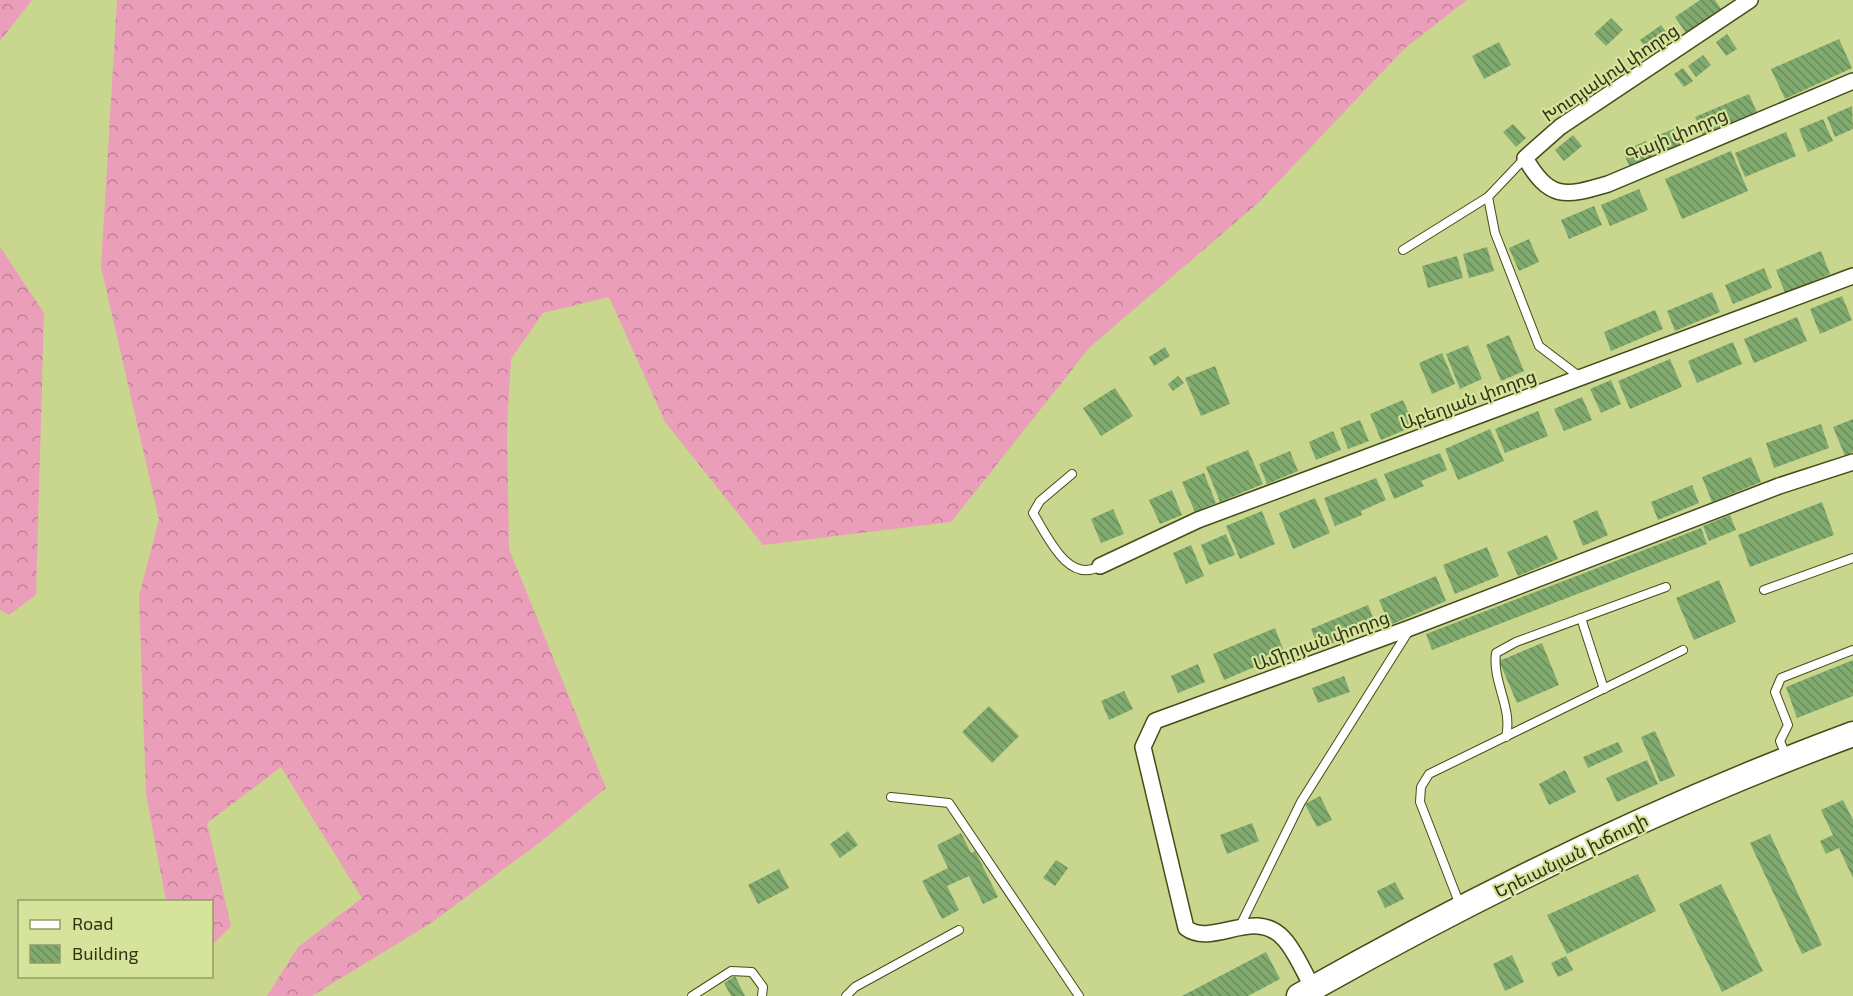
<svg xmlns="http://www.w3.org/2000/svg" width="1853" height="996" viewBox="0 0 1853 996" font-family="'Exo 2','Noto Sans Armenian',sans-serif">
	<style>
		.forest { fill: url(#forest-crowns) }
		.building { fill: url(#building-back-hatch) }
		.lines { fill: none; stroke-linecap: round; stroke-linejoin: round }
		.service-casing { stroke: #454d17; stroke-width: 10 }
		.minor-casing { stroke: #454d17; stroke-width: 18 }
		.trunk-casing { stroke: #454d17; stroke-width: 27 }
		.service { stroke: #fff; stroke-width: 8 }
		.minor { stroke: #fff; stroke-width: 15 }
		.trunk { stroke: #fff; stroke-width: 24 }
		.labels { text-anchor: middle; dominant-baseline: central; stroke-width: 4.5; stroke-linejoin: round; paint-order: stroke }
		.street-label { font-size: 18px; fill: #2e3315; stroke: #d6e39b }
	</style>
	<defs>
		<pattern id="forest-crowns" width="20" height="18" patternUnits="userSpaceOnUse" patternTransform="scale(1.5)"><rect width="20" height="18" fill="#eb9eb9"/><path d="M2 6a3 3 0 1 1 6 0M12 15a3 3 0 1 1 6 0" fill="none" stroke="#bf8195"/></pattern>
		<pattern id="building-back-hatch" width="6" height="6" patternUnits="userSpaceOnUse" patternTransform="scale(1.5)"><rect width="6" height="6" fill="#81aa6f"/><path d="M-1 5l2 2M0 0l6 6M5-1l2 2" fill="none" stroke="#6a8b5a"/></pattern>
	</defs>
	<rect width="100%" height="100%" fill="#c9d68e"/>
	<!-- forest -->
	<g class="forest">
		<polygon points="0,0 32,0 0,41"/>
		<polygon points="117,0 1467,0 1405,48 1258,203 1090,347 951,522 763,545 665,422 609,297 543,313 511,359 507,429 509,549 606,788 539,843 431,923 312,996 267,996 298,947 362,898 281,767 207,823 231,926 212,945 212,902 166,901 146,794 139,596 159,519 101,267"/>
		<polygon points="0,247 44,313 36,595 9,615 0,610"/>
	</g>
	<!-- building -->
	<g class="building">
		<polygon points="1700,0 1715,0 1723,12 1688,36 1675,17"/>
		<polygon points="1611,18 1623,30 1606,46 1594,34"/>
		<polygon points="1661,25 1674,43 1654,58 1640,40"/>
		<polygon points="1727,34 1737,49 1726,56 1716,42"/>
		<polygon points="1839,39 1852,68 1785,99 1771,69"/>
		<polygon points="1499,42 1511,65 1484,79 1472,56"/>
		<polygon points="1703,55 1711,65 1696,77 1688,66"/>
		<polygon points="1683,68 1693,81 1684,87 1674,74"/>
		<polygon points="1749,94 1758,115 1704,138 1695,117"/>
		<polygon points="1852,106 1853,129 1835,137 1827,117"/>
		<polygon points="1823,119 1833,141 1808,152 1799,129"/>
		<polygon points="1513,124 1526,138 1516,147 1503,132"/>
		<polygon points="1674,129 1681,146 1661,154 1654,137"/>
		<polygon points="1786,132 1796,156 1745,177 1735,153"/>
		<polygon points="1573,135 1582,146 1564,161 1555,150"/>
		<polygon points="1646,141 1654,160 1631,170 1623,151"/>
		<polygon points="1731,151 1748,191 1682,219 1665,179"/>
		<polygon points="1639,189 1648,210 1610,226 1601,205"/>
		<polygon points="1594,206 1602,225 1569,239 1561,220"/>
		<polygon points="1529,239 1539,262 1519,271 1509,248"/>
		<polygon points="1487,247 1494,271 1469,278 1463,254"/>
		<polygon points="1821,251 1830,274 1785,293 1776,270"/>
		<polygon points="1457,256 1463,278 1428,288 1422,266"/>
		<polygon points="1764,268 1772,288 1733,304 1725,285"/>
		<polygon points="1712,292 1720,312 1675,331 1667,311"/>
		<polygon points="1842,296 1852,320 1820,334 1810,309"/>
		<polygon points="1655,310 1663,329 1611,351 1604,332"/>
		<polygon points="1797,317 1807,341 1754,363 1744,339"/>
		<polygon points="1509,335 1524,371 1501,381 1486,345"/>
		<polygon points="1733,342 1742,364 1697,383 1688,361"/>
		<polygon points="1468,345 1482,379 1460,389 1446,354"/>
		<polygon points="1165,347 1170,356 1154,366 1149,357"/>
		<polygon points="1442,353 1455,384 1432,394 1419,363"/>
		<polygon points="1670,359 1682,387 1630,409 1618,381"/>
		<polygon points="1215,366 1230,404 1201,416 1185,378"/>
		<polygon points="1178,376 1184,383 1173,391 1168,384"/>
		<polygon points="1611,380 1621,404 1601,413 1590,389"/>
		<polygon points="1115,388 1133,416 1101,436 1083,408"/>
		<polygon points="1582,397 1592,420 1564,431 1554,409"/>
		<polygon points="1403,400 1414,426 1381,440 1370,414"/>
		<polygon points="1538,411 1548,436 1505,453 1495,429"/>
		<polygon points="1853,419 1853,452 1845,456 1833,427"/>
		<polygon points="1360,420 1369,441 1348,449 1340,428"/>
		<polygon points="1821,424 1829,448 1774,468 1766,443"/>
		<polygon points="1490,429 1504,461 1458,480 1445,449"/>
		<polygon points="1333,431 1341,450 1316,460 1309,442"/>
		<polygon points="1248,450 1263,484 1220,502 1206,467"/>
		<polygon points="1290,451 1298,471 1267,484 1259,464"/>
		<polygon points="1440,453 1447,470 1421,481 1424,486 1394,499 1384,474"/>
		<polygon points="1751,457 1761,482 1712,502 1702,477"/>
		<polygon points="1204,473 1216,503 1195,512 1182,482"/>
		<polygon points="1376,478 1386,500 1361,511 1362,515 1335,526 1324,498"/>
		<polygon points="1692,485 1699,503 1658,520 1651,502"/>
		<polygon points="1172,490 1182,515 1160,524 1149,500"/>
		<polygon points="1315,498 1330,533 1293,549 1279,513"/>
		<polygon points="1822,502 1834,535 1750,567 1738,535"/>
		<polygon points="1113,509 1124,534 1101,543 1091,519"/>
		<polygon points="1597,510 1608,535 1583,546 1573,521"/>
		<polygon points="1262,511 1275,544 1240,559 1226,526"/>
		<polygon points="1730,515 1736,530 1709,541 1703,526"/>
		<polygon points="1701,528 1707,544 1432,650 1426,634"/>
		<polygon points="1226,534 1235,555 1209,565 1201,545"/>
		<polygon points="1547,535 1558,559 1518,576 1507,552"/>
		<polygon points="1191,545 1204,576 1186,584 1173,553"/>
		<polygon points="1487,547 1499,576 1455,594 1443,565"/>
		<polygon points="1436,576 1446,601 1390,625 1379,600"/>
		<polygon points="1719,580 1736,622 1694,640 1676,598"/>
		<polygon points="1368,605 1376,625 1319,649 1311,629"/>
		<polygon points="1275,628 1285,654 1224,680 1213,654"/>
		<polygon points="1542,643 1559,685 1517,703 1499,661"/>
		<polygon points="1853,660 1853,696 1797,718 1786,687"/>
		<polygon points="1198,664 1205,682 1178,693 1171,676"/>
		<polygon points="1344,676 1350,692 1318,703 1312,688"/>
		<polygon points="1124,691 1133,709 1109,720 1101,701"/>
		<polygon points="989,706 1019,736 992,763 962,732"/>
		<polygon points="1655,731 1675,776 1660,782 1641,737"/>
		<polygon points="1618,742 1623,752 1588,768 1583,757"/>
		<polygon points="1647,760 1658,784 1617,802 1606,778"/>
		<polygon points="1565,770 1576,792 1549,805 1539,784"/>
		<polygon points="1320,796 1332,820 1317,827 1305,804"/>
		<polygon points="1843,800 1853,820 1853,878 1839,848 1826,854 1820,841 1833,835 1821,810"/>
		<polygon points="1252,823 1259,841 1227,854 1220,835"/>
		<polygon points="848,831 858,845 840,858 830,844"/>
		<polygon points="961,833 971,853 975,851 998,897 983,904 969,876 947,886 959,910 942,919 922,881 948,868 937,845"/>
		<polygon points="1770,834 1822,945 1802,954 1750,843"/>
		<polygon points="1056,860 1068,868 1055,886 1043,878"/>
		<polygon points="779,869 789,888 758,904 748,885"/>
		<polygon points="1638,874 1656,911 1567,954 1547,915"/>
		<polygon points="1395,882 1404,899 1385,908 1377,891"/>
		<polygon points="1721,884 1763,971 1722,992 1679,904"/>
		<polygon points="1266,952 1280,979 1248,996 1182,996"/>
		<polygon points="1512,955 1524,982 1505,991 1493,964"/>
		<polygon points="1566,956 1573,970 1558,977 1551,963"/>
		<polygon points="735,976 745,996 731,996 724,983"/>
	</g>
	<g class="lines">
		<defs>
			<g id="service">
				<polyline points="1525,158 1488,197 1495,233 1539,346 1580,377"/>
				<polyline points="1403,250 1488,197"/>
				<path d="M1072,474L1040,501L1033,513C1047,535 1068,585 1100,566"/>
				<polyline points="1764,590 1853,558"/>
				<polyline points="1581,618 1604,689"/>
				<path d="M1506,737C1513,708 1492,682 1496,653L1516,642L1666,587"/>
				<polyline points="1787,758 1780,741 1788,725 1775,692 1781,678 1853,650"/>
				<polyline points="891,797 949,803 1079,996"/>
				<polyline points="1460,905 1420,802 1421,787 1429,774 1683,650"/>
				<polyline points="1240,926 1301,802 1408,632"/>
				<polyline points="692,996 731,971 752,972 763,987 762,996"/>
				<polyline points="846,996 855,987 959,930"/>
			</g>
			<g id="minor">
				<path d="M1750,0L1560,127L1525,158C1550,200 1564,197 1608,184L1853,81"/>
				<polyline points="1100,566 1198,520 1853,276"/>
				<path d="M1313,988C1304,973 1296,952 1284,939C1255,906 1213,948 1186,928L1143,747L1155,721L1410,628L1779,486L1853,462"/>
			</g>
			<path id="trunk" d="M1299,996C1477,895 1661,805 1853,734"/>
		</defs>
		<!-- service casing -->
		<use href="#service" class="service-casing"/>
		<!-- minor casing -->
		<use href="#minor" class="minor-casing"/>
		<!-- trunk casing -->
		<use href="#trunk" class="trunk-casing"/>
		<!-- service -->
		<use href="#service" class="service"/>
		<!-- minor -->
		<use href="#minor" class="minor"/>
		<!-- trunk -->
		<use href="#trunk" class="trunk"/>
	</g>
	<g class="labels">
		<!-- street labels -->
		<g class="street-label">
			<text transform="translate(1610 72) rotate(-34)">Խուդյակով փողոց</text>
			<text transform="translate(1676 134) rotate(-23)">Գայի փողոց</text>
			<text transform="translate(1468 399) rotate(-20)">Աբեղյան փողոց</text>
			<text transform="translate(1321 640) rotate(-20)">Ամիրյան փողոց</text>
			<text transform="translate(1571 855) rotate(-26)">Երեւանյան խճուղի</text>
		</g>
	</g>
	<!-- legend -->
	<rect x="18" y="900" width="195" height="78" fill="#d6e39b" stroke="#939d65" stroke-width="1.5"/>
	<rect x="30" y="920" width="30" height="9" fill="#ffffff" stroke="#939d65" stroke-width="1.5"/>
	<text x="72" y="930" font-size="18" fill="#2e3315">Road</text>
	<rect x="30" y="945" width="30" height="18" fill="url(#building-back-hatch)" stroke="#939d65" stroke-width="1.5"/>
	<text x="72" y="960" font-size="18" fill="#2e3315">Building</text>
</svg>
